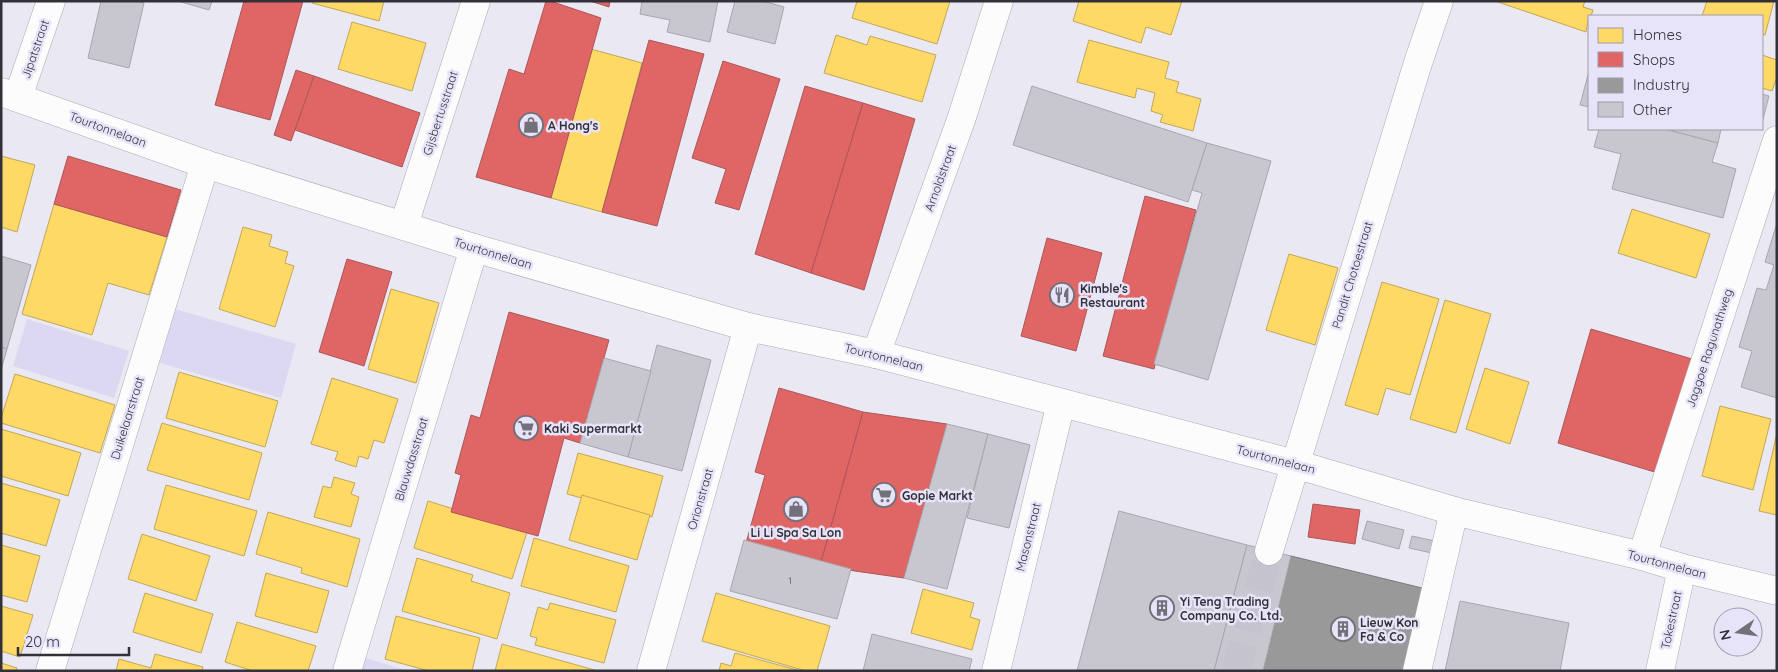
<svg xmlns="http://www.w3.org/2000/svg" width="1778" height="672" viewBox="0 0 1778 672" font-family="Quicksand,sans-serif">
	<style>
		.green { fill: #ddd8f2 }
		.homes { fill: #ffd966; stroke: #c2a758 }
		.shops { fill: #e06666; stroke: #ac5658 }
		.industry { fill: #999; stroke: #7a7a7c }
		.building { fill: #c8c6cf; stroke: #a8a7af }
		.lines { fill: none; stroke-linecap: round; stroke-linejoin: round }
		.minor-tunnel { stroke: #c5c3ce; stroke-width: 28; stroke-dasharray: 28 14; stroke-linecap: butt }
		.minor-casing { stroke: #acabb3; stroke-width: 29 }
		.minor { stroke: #fcfcfd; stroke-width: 28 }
		.labels { text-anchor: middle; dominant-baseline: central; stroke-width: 5; stroke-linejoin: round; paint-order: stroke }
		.number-label { font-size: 10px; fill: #58565e }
		.street-label { font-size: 12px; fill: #323139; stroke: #e7e3f8 }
		.poi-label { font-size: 12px; font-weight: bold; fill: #323139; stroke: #e7e3f8; text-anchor: start }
	</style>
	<rect width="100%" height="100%" fill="#eae8f3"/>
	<!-- green -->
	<g class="green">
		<polygon points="175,309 296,344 281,398 160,363"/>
		<polygon points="27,319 129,351 114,398 13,366"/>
		<polygon points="356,655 408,671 352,671"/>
	</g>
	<!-- homes -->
	<g class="homes">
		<polygon points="312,1 384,1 379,21 312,3"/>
		<polygon points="857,1 950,1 937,44 852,18"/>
		<polygon points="1079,1 1182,1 1171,35 1146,27 1141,43 1073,21"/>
		<polygon points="1495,1 1585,1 1583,7 1593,10 1591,16 1589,16 1586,32"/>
		<polygon points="1707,1 1774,1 1765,35 1762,34 1762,16 1702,16"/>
		<polygon points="352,22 426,43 412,91 338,69"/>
		<polygon points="836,35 867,45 870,36 936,55 922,102 824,73"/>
		<polygon points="1089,40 1169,62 1165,78 1179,82 1176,92 1201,99 1193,131 1160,122 1163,115 1151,111 1155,93 1137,88 1135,98 1077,82"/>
		<polygon points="591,49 642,63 602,212 551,198"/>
		<polygon points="1762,55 1777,60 1777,77 1772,91 1762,88"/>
		<polygon points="1,156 35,165 17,232 1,227"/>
		<polygon points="54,204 167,237 149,295 108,283 92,335 22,314"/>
		<polygon points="1632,209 1710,234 1696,278 1618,253"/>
		<polygon points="243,227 272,235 269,246 288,252 285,263 294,266 275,327 219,309"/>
		<polygon points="1289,254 1338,268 1315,345 1266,330"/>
		<polygon points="1382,282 1439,299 1410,395 1386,388 1378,415 1345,405"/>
		<polygon points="391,289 439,303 416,383 368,369"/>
		<polygon points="1445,300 1491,314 1456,433 1410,419"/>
		<polygon points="1485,368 1529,382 1510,444 1466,429"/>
		<polygon points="179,372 278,401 265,447 166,418"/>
		<polygon points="15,374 115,405 100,453 1,423 1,418"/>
		<polygon points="332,378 398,399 384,443 374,440 368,459 359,456 356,467 335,460 338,452 311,444"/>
		<polygon points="1720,406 1771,419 1753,490 1702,476"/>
		<polygon points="162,423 262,453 249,500 147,470"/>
		<polygon points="1,429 81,453 68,496 1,476"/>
		<polygon points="1777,433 1777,515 1759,511"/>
		<polygon points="578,453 663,476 652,517 567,494"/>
		<polygon points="334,477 355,483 351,494 359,497 351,527 314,517 323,486 331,488"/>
		<polygon points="1,483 60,500 46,546 1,533"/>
		<polygon points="166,485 257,511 244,556 154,529"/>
		<polygon points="582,495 650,515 637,560 569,540"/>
		<polygon points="428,501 527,532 512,579 414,548"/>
		<polygon points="268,512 360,539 347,587 301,573 302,568 256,554"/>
		<polygon points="142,534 210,556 196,601 128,579"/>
		<polygon points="534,538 629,566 616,612 521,586"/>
		<polygon points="1,545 40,556 27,602 1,595"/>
		<polygon points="417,558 473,575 471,581 510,593 497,639 402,611"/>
		<polygon points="266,573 329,591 317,633 255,616"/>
		<polygon points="923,589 974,603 970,617 980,620 972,650 911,633"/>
		<polygon points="145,593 213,614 201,653 133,632"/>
		<polygon points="716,593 830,626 817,671 806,671 702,641"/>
		<polygon points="550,603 616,620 604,663 535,645 537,638 530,636 538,607 548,610"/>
		<polygon points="1,606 33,615 20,657 1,651"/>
		<polygon points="396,616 480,638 472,671 429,671 385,659"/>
		<polygon points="237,622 316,646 308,671 253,671 225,662"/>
		<polygon points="502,644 598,671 495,671"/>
		<polygon points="735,653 797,670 796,671 719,671 721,663 731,666"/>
		<polygon points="155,654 203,667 202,671 116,671 119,659 151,668"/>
		<polygon points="1,663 17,668 16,671 1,671"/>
	</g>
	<!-- shops -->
	<g class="shops">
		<polygon points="244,1 303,1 270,120 215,105"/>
		<polygon points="546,1 550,1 601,18 551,198 476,177 509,69 524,74"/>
		<polygon points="590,1 610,1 609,7"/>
		<polygon points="649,40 704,54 657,226 602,212"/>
		<polygon points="723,61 780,79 739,210 715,203 726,169 692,158"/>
		<polygon points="296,70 314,76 291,141 274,135"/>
		<polygon points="314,76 420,113 402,167 295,130"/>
		<polygon points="805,86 863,103 811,273 755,254"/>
		<polygon points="863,103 915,119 864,290 811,273"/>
		<polygon points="68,156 181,190 167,237 54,204"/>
		<polygon points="1145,196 1196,210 1154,369 1103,356"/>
		<polygon points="1047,238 1102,253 1076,351 1021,336"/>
		<polygon points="347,259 392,272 364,366 319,352"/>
		<polygon points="509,312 609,340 580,443 564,438 538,536 451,512 461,475 455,473 471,415 480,418"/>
		<polygon points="1591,329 1692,359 1658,473 1558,443"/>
		<polygon points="779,388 863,412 820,566 746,543 765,475 755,472"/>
		<polygon points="863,412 947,424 904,578 820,566"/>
		<polygon points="1313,504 1360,510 1355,544 1308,537"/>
	</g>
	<!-- industry -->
	<polygon class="industry" points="1291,556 1422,588 1404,671 1263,671"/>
	<!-- building -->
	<g class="building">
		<polygon points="101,1 136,1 144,3 129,68 88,58"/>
		<polygon points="178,1 212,1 209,10"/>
		<polygon points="642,1 718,1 710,42 667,32 670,20 640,14"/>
		<polygon points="735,1 763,1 784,7 775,44 727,32"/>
		<polygon points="1589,71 1589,107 1580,105"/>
		<polygon points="1032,86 1207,143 1188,202 1013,145"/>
		<polygon points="1762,94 1769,96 1762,123"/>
		<polygon points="1599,129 1665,129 1718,143 1712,162 1736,169 1723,218 1612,189 1621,154 1594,147"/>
		<polygon points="1665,129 1721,129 1718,143"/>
		<polygon points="1207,143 1271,161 1208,380 1154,364 1202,193 1192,190"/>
		<polygon points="1777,223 1777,398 1741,387 1752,351 1739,347 1757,288 1766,290 1774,265 1765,262"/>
		<polygon points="1,256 31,265 7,349 1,347"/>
		<polygon points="657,345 711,360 682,471 628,457"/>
		<polygon points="1,347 7,349 1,370"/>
		<polygon points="604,358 651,371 628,457 580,443"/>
		<polygon points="947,424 988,434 947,589 904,578"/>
		<polygon points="988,434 1030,445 1009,528 967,518"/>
		<polygon points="1119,511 1247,545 1214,671 1077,671"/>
		<polygon points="1367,521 1404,530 1399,549 1362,539"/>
		<polygon points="1412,536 1435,541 1432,553 1409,548"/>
		<polygon points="744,540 851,569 837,619 730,591"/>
		<polygon points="1247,545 1291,556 1263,671 1214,671"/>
		<polygon points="1460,601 1569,623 1560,671 1445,671"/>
		<polygon points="872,634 972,659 969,671 863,671"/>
	</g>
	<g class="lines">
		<!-- minor-tunnel -->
		<polyline class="minor-tunnel" points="1236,671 1269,551"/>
		<defs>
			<g id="minor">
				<polyline points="1,92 205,164 474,248 748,327 876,354 1295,464 1454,511 1642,556 1682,568 1777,591"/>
				<polyline points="18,97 51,1"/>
				<polyline points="404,225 476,1"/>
				<polyline points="876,354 961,120 999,1"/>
				<polyline points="1269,551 1417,66 1439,1"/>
				<polyline points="1642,556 1777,140"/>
				<polyline points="50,671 205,164"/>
				<polyline points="347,671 474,248"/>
				<polyline points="651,671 748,327"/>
				<polyline points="996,671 1061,403"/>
				<polyline points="1417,671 1454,511"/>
				<polyline points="1660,671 1682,568"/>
			</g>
		</defs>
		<!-- minor casing -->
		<use href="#minor" class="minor-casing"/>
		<!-- minor -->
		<use href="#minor" class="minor"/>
	</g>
	<!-- icons -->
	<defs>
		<symbol id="shop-ring" viewBox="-11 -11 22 22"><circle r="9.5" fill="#e7e3f8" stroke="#72717a" stroke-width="1.5"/><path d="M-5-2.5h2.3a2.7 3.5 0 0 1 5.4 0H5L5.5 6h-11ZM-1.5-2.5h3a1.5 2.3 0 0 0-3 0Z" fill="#72717a"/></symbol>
		<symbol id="restaurant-ring" viewBox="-11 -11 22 22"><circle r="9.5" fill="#e7e3f8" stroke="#72717a" stroke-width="1.5"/><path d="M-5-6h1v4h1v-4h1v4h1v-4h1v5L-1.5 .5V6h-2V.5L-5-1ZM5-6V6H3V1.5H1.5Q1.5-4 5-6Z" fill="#72717a"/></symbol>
		<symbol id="supermarket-ring" viewBox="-11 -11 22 22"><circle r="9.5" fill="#e7e3f8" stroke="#72717a" stroke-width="1.5"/><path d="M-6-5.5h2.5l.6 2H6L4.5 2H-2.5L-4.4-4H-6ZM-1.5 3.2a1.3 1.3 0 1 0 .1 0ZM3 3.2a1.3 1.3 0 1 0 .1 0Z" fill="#72717a"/></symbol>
		<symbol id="building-ring" viewBox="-11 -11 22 22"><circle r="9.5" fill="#e7e3f8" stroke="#72717a" stroke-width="1.5"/><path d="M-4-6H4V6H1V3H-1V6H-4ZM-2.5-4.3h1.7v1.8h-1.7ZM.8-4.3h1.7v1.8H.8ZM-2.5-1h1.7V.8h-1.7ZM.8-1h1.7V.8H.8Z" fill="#72717a"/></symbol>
	</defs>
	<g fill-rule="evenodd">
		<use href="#shop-ring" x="517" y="111" width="28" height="28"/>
		<use href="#restaurant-ring" x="1048" y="281" width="28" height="28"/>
		<use href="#supermarket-ring" x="512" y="414" width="28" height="28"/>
		<use href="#supermarket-ring" x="870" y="481" width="28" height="28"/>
		<use href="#shop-ring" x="782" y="495" width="28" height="28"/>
		<use href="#building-ring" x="1148" y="594" width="28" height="28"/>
		<use href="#building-ring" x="1329" y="615" width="28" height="28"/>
	</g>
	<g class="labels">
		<!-- number labels -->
		<g class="number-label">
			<text x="790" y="580">1</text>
		</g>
		<!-- street labels -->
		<g class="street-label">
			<text transform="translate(35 49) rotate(-71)">Jipatstraat</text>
			<text transform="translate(440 113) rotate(-72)">Gijsbertusstraat</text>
			<text transform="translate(108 129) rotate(20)">Tourtonnelaan</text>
			<text transform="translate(940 178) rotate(-70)">Arnoldstraat</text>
			<text transform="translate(493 253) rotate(17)">Tourtonnelaan</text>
			<text transform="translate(1352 275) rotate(-73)">Pandit Chotoestraat</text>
			<text transform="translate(1709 348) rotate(-72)">Jaggoe Ragunathweg</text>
			<text transform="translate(884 357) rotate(14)">Tourtonnelaan</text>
			<text transform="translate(127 418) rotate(-73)">Duikelaarstraat</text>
			<text transform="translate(411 459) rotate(-73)">Blauwdasstraat</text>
			<text transform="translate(1276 459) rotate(15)">Tourtonnelaan</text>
			<text transform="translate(700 499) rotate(-74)">Orionstraat</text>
			<text transform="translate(1028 537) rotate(-76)">Masonstraat</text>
			<text transform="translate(1667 564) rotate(15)">Tourtonnelaan</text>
			<text transform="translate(1671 620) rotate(-78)">Tokestraat</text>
		</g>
		<!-- poi labels -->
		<g class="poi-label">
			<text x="548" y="125">A Hong's</text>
			<text x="1080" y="288">Kimble's<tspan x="1080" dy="14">Restaurant</tspan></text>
			<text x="544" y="428">Kaki Supermarkt</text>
			<text x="902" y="495">Gopie Markt</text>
			<text x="796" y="532" text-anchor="middle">Li Li Spa Sa Lon</text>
			<text x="1180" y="601">Yi Teng Trading<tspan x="1180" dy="14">Company Co. Ltd.</tspan></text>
			<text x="1360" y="622">Lieuw Kon<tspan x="1360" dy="14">Fa &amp; Co</tspan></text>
		</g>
	</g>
	<!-- border -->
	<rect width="1778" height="672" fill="none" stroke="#323139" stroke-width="5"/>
	<!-- legend -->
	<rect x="1588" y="15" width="175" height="115" fill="#e7e3f8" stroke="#9f9cac"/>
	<rect x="1598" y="28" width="25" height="15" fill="#ffd966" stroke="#9f9cac"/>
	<text x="1633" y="40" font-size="15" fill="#323139">Homes</text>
	<rect x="1598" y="52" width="25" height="15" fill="#e06666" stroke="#9f9cac"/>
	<text x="1633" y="65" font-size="15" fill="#323139">Shops</text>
	<rect x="1598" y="78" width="25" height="15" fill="#999999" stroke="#9f9cac"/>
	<text x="1633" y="90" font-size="15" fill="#323139">Industry</text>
	<rect x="1598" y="102" width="25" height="15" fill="#c8c6cf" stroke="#9f9cac"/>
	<text x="1633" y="115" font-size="15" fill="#323139">Other</text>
	<!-- north arrow -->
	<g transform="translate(1738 632) rotate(257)"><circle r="24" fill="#e7e3f8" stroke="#9f9cac"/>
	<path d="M0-4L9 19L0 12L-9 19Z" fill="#72717a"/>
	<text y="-8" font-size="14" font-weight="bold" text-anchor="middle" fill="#323139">N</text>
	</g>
	<!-- scale -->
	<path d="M18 647v8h111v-8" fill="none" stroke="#323139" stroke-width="2.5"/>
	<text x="25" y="647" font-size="15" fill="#323139" stroke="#e7e3f8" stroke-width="4" paint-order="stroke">20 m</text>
</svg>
